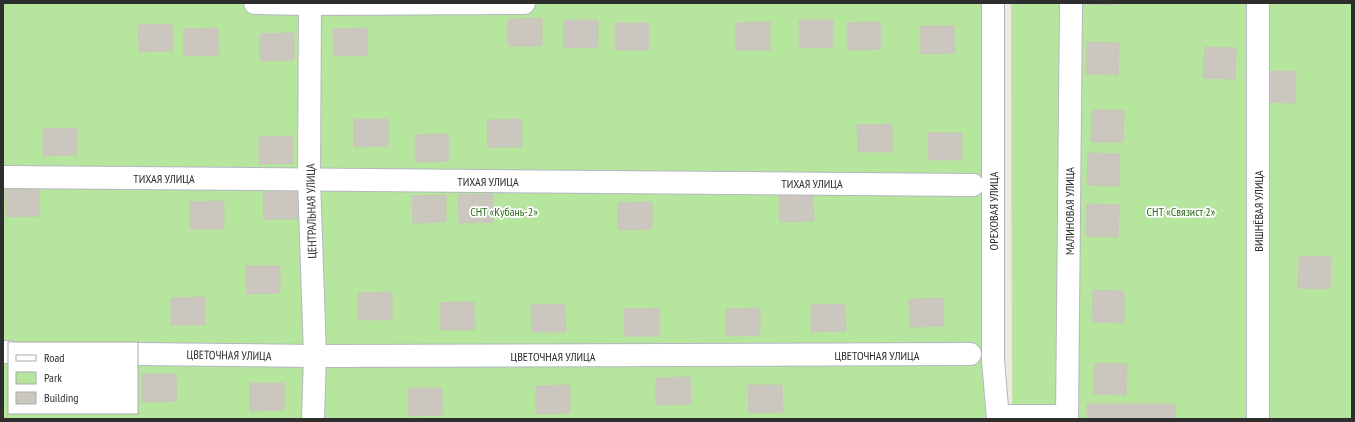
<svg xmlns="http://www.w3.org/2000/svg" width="1355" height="422" viewBox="0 0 1355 422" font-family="'PT Sans Narrow',sans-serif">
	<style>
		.green { fill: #b6e59e; fill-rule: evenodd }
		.building { fill: #cbc7bf; stroke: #cbc5ba }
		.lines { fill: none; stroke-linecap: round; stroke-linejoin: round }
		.street-casing { stroke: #b4b7c1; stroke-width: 24 }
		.secondary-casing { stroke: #b4b7c1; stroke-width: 24 }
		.street { stroke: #fff; stroke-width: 22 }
		.secondary { stroke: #fff; stroke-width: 22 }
		.labels { text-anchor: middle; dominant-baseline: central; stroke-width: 3.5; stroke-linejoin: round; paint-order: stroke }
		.street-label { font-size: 12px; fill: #2e2e2e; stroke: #fff }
		.park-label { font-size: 12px; fill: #2c6e1b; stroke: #fff }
	</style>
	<rect width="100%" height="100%" fill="#efe9e1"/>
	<!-- green -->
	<g class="green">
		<path d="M3,3H1003L1005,419H3ZM9,343H137V413H9Z"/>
		<polygon points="1011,3 1352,3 1352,419 1012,419"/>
	</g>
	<!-- building -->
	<g class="building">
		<polygon points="1082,3 1114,3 1114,5 1082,4"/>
		<polygon points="542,18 542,46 508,46 508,19"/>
		<polygon points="564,20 598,20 598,47 564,48"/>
		<polygon points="799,20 833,20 833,47 799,48"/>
		<polygon points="770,22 770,50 736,50 736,23"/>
		<polygon points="881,22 881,49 847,50 847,23"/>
		<rect x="615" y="23" width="34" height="27"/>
		<polygon points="172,24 173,51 139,52 138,25"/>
		<polygon points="920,26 954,26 955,53 921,54"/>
		<polygon points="218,28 219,55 184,56 184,29"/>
		<polygon points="367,28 367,55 334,56 333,29"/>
		<polygon points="294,33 294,60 260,61 260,34"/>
		<polygon points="1087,42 1119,43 1118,75 1086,74"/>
		<polygon points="1205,47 1236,48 1235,79 1203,78"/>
		<polygon points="1264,71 1296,71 1295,103 1263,102"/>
		<polygon points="1092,110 1124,111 1123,142 1091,142"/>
		<polygon points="354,119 388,119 388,146 354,147"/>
		<polygon points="521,119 522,147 488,147 487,120"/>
		<polygon points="892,124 892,152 858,152 857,125"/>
		<polygon points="77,128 77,155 43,156 43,129"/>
		<polygon points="928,133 962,133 962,160 929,160"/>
		<polygon points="449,134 449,161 415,162 415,135"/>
		<polygon points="293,136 293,163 259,164 259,137"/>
		<polygon points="1088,153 1120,154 1119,186 1087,185"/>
		<polygon points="39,189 40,216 6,217 5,190"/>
		<polygon points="297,191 298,219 264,219 263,192"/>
		<polygon points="493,194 493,222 459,223 458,195"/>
		<polygon points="813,194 814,221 780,222 779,195"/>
		<polygon points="446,195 446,222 413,223 412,196"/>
		<polygon points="224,201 224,229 190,229 190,202"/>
		<polygon points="652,202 652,229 618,230 618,203"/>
		<polygon points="1087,204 1119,205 1118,237 1086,236"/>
		<polygon points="1299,256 1331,257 1330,289 1298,288"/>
		<polygon points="246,266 280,266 280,293 247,294"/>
		<polygon points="1093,290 1124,291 1124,323 1092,322"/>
		<polygon points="392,292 392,320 358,320 358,293"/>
		<polygon points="205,297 205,325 171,325 171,298"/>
		<polygon points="943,298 944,326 910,327 909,299"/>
		<polygon points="474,302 475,329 441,330 440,303"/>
		<polygon points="565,304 566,332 532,332 531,305"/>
		<polygon points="845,304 846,331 811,332 811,305"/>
		<polygon points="659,308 659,336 625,336 624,309"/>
		<polygon points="760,308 760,335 726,336 726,309"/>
		<polygon points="1095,363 1127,364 1126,395 1094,394"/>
		<polygon points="142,374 176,374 177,401 142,402"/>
		<polygon points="690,377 691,404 656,405 656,378"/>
		<polygon points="250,383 284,383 284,410 250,411"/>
		<polygon points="570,385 570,413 536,414 536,386"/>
		<polygon points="748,385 782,385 783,412 749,413"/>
		<polygon points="408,388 442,388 443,415 409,416"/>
		<polygon points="1087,404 1176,404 1174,419 1087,419"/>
	</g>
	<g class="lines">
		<defs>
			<g id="street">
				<polyline points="255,3 309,4 524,3"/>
				<polyline points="3,177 973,185"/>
				<polyline points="3,352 9,352"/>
				<polyline points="137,354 315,356 970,354"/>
				<polyline points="998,416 1067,416"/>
				<polyline points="1067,419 1071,3"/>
				<polyline points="1258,419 1258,3"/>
			</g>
			<g id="secondary">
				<polyline points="310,3 309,179 315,356 313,419"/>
				<polyline points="993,3 993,360 998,419"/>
			</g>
		</defs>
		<!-- street casing -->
		<use href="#street" class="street-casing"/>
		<!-- secondary casing -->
		<use href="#secondary" class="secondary-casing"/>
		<!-- street -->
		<use href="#street" class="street"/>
		<!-- secondary -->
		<use href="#secondary" class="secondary"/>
	</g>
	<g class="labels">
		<!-- street labels -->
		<g class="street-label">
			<text x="164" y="178">ТИХАЯ УЛИЦА</text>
			<text x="488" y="181">ТИХАЯ УЛИЦА</text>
			<text x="812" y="183">ТИХАЯ УЛИЦА</text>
			<text transform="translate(311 211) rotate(-91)">ЦЕНТРАЛЬНАЯ УЛИЦА</text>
			<text transform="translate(993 211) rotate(-90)">ОРЕХОВАЯ УЛИЦА</text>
			<text transform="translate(1069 211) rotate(-90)">МАЛИНОВАЯ УЛИЦА</text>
			<text transform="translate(1258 211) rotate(-90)">ВИШНЁВАЯ УЛИЦА</text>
			<text transform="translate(229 355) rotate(1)">ЦВЕТОЧНАЯ УЛИЦА</text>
			<text x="877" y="355">ЦВЕТОЧНАЯ УЛИЦА</text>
			<text x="553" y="356">ЦВЕТОЧНАЯ УЛИЦА</text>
		</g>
		<!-- park labels -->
		<g class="park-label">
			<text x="504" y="211">СНТ «Кубань-2»</text>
			<text x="1181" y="211">СНТ «Связист 2»</text>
		</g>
	</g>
	<!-- border -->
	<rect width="1355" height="422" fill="none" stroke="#2e2e2e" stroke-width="8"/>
	<!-- legend -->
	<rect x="8" y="342" width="130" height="72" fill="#ffffff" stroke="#ababab"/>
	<rect x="16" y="355" width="20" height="6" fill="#ffffff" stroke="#ababab"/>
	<text x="44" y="362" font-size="12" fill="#2e2e2e">Road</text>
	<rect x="16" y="372" width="20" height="12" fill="#b6e59e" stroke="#ababab"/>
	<text x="44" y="382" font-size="12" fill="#2e2e2e">Park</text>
	<rect x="16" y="392" width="20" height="12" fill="#cbc7bf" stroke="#ababab"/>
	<text x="44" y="402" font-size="12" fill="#2e2e2e">Building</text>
</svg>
